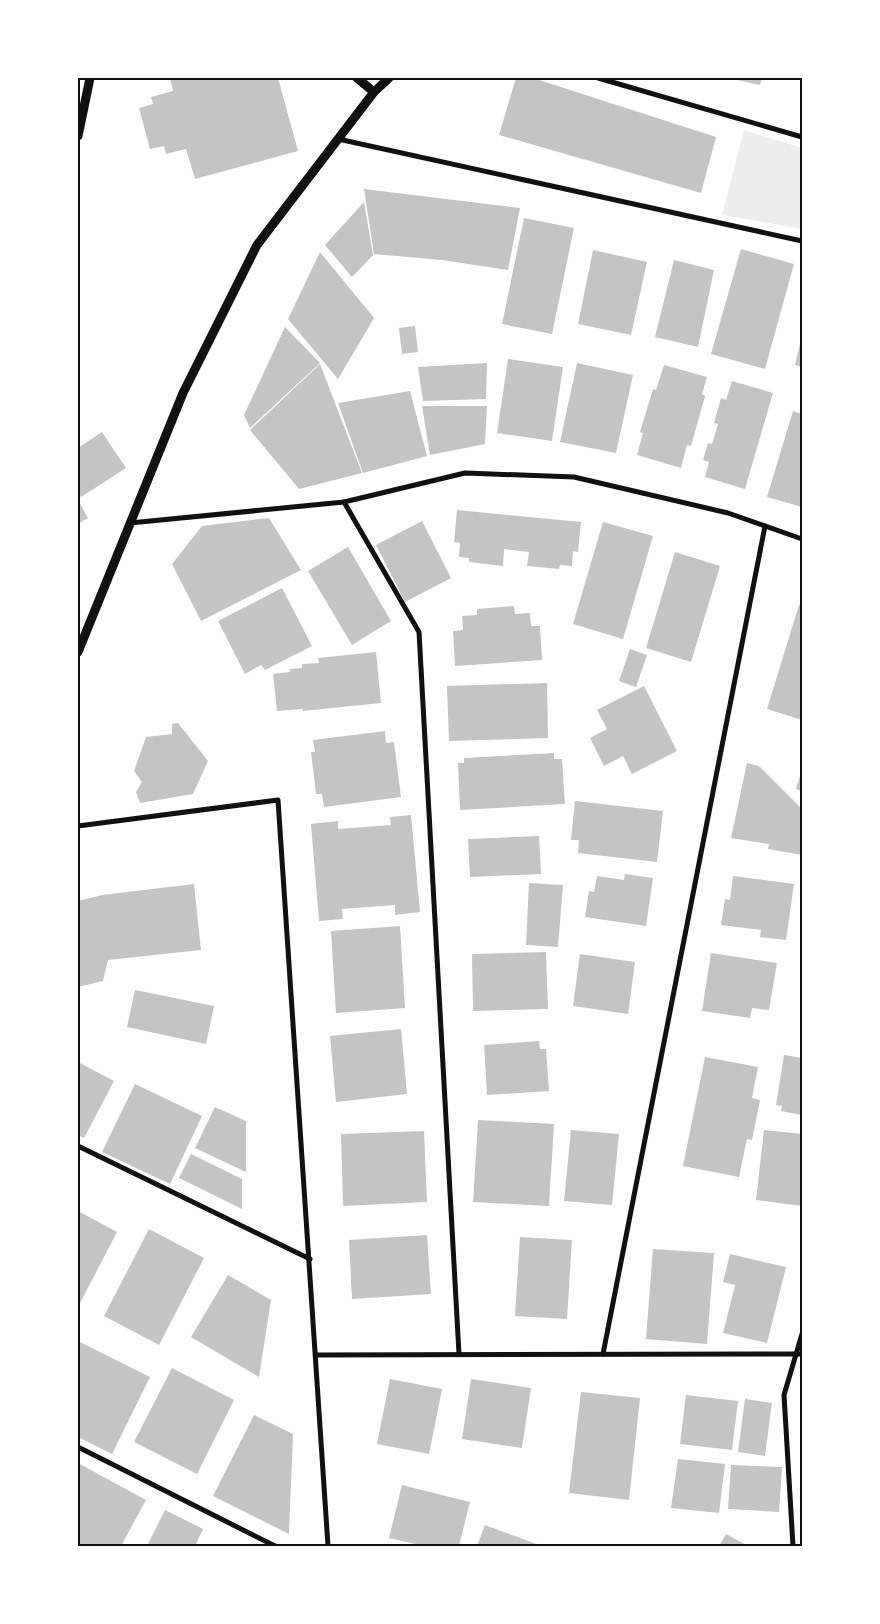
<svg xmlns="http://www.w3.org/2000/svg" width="880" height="1624" viewBox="0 0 880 1624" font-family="'Source Sans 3',sans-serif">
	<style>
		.green { fill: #eee }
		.building { fill: #c4c4c4 }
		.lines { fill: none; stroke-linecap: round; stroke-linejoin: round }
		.minor { stroke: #111; stroke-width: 5 }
		.tertiary { stroke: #111; stroke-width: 9 }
		.neatline { fill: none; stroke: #111; stroke-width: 2 }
	</style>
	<rect width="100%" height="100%" fill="#fff"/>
	<!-- green -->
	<polygon class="green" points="744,130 802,148 802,229 722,215"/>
	<!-- building -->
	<g class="building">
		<polygon points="170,78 278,78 298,151 195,179 186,149 166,154 164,146 150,149 139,108 153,104 151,97 173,91"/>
		<polygon points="516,78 533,78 716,137 701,193 499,135"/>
		<polygon points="728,78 762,78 760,85"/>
		<polygon points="364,189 520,208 508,270 442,260 374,254"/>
		<polygon points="364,202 373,255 352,277 325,245"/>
		<polygon points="524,218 574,228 552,334 502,324"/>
		<polygon points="741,249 794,264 765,369 711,354"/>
		<polygon points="593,250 647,262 631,335 578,324"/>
		<polygon points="320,252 374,318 338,379 288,319"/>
		<polygon points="674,260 714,270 698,347 655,337"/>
		<polygon points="415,326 418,352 402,354 399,328"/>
		<polygon points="285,327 320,363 250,428 244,415"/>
		<polygon points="802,335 802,367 795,365"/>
		<polygon points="508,359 563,367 552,441 497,433"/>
		<polygon points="487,363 486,399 423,401 418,367"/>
		<polygon points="577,363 633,375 616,453 560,442"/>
		<polygon points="320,364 362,473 299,489 250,430"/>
		<polygon points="664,365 707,377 702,394 705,396 691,446 687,445 681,468 637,455 643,433 640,432 653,389 656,390"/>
		<polygon points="732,381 773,393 745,489 705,477 709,462 703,460 708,443 712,444 718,424 714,423 721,398 726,400"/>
		<polygon points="410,391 427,456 363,473 338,403"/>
		<polygon points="422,406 487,406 485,444 430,455"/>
		<polygon points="793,411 802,414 802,507 767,497"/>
		<polygon points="102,432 126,468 81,497 78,491 78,448"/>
		<polygon points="78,500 88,518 78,524"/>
		<polygon points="457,510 581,522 578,552 573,551 572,566 560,565 559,569 527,566 529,552 504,549 503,566 469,562 469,558 459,557 460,543 454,542"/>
		<polygon points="269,518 301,570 201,621 172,564 202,526"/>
		<polygon points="422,521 451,578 405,602 376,545"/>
		<polygon points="603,522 653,536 623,639 573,624"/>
		<polygon points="348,547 391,621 352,645 308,571"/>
		<polygon points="675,552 720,566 691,662 646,648"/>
		<polygon points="282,588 312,646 265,670 261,665 245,674 218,621"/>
		<polygon points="799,605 802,606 802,720 767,709"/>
		<polygon points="514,606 515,614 530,613 531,626 540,626 542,660 455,666 453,631 463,630 462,616 477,615 477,609"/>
		<polygon points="630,649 647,655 636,687 619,681"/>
		<polygon points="376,652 381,703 303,711 303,709 277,711 273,674 290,672 289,669 302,668 302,664 319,663 318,658"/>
		<polygon points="547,683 548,738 449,741 447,686"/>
		<polygon points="644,686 677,751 632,774 623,756 604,766 590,738 607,729 597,710"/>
		<polygon points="178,723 208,761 193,794 140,803 136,792 142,782 134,771 146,737 172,734 172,724"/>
		<polygon points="385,731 386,743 394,742 401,797 324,807 322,794 316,794 311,752 315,752 313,740"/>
		<polygon points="554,753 554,759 562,759 565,804 460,810 458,763 464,763 464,758"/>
		<polygon points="747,763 759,766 802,809 802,855 768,849 769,844 731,838"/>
		<polygon points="802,769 802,791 796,789"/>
		<polygon points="575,801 663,811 657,862 578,853 579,840 571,840"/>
		<polygon points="411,815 420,912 395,915 395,905 342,909 343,919 319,921 311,824 338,821 338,829 391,825 390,817"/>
		<polygon points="539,836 541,874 470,877 468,839"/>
		<polygon points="625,874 653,878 646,926 585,917 589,891 594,892 597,876 624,880"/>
		<polygon points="733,876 794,884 786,940 760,937 761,930 721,925 725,899 730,900"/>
		<polygon points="529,883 563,885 558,947 526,945"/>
		<polygon points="194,884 201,950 108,960 103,981 78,987 78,901 102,895"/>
		<polygon points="400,926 405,1008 336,1013 331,931"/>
		<polygon points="546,952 548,1009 473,1011 472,954"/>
		<polygon points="711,953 777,963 769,1010 752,1008 750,1018 702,1011"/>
		<polygon points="580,954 635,962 628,1014 573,1006"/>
		<polygon points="135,990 214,1006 206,1044 127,1027"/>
		<polygon points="401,1029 407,1094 336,1102 330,1036"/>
		<polygon points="539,1041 540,1049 546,1049 549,1091 487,1095 484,1045"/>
		<polygon points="784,1055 802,1058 802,1115 781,1111 782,1106 776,1105"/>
		<polygon points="705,1057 758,1067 752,1098 760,1100 752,1140 747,1139 739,1177 683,1166"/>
		<polygon points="78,1062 114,1081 84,1138 78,1135"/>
		<polygon points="135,1084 202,1116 170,1184 102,1152"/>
		<polygon points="215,1107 246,1121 246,1172 195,1148"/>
		<polygon points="478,1120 554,1124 549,1206 473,1202"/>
		<polygon points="571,1130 619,1134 612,1205 564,1201"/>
		<polygon points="764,1130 802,1134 802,1206 756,1200"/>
		<polygon points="424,1131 427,1202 343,1206 341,1134"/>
		<polygon points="191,1154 242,1179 242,1209 179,1178"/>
		<polygon points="78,1211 117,1232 79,1305 78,1304"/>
		<polygon points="149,1229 204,1258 159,1345 104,1316"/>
		<polygon points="427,1235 431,1294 352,1299 349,1240"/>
		<polygon points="520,1237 572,1240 567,1319 515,1316"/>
		<polygon points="653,1249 714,1253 707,1344 646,1339"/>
		<polygon points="730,1254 786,1267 767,1343 723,1333 735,1285 723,1282"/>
		<polygon points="228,1275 271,1300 259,1377 191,1337"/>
		<polygon points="80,1342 150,1377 112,1454 78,1437 78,1347"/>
		<polygon points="172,1368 234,1400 197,1474 134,1442"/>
		<polygon points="390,1379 442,1389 429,1454 377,1444"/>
		<polygon points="471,1379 531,1388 522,1448 462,1439"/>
		<polygon points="581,1392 640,1398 629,1500 569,1493"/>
		<polygon points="686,1395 738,1401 732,1450 680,1444"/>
		<polygon points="745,1399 772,1403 765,1456 738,1452"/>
		<polygon points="254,1415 293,1434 289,1534 213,1496"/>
		<polygon points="678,1459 725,1464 719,1513 671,1508"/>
		<polygon points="78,1463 146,1500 121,1546 78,1546"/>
		<polygon points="731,1465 782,1467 779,1512 728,1509"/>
		<polygon points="402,1485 470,1502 459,1546 424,1546 389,1538"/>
		<polygon points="165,1510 203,1529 195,1546 147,1546"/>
		<polygon points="485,1525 542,1546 477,1546"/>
		<polygon points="726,1534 748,1546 719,1546"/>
	</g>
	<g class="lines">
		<!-- minor -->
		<g class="minor">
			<polyline points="598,78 802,137"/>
			<polyline points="338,139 802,241"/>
			<polyline points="344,502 419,632 459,1354"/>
			<polyline points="130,523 344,502 465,473 574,477 728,513 802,539"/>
			<polyline points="78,826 278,800 328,1546"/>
			<polyline points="78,1146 310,1259"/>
			<polyline points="603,1354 765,526"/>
			<polyline points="316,1355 802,1354"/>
			<polyline points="78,1447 275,1546"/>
			<polyline points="793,1546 784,1395 802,1334"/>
		</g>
		<!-- tertiary -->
		<g class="tertiary">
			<polyline points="357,78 374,92"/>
			<polyline points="78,136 90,78"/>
			<polyline points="78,652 183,393 257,245 374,92 389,78"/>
		</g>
	</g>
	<!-- border -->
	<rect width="880" height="1624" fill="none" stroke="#ffffff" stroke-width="158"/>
	<rect x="79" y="79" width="722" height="1466" class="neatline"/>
</svg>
